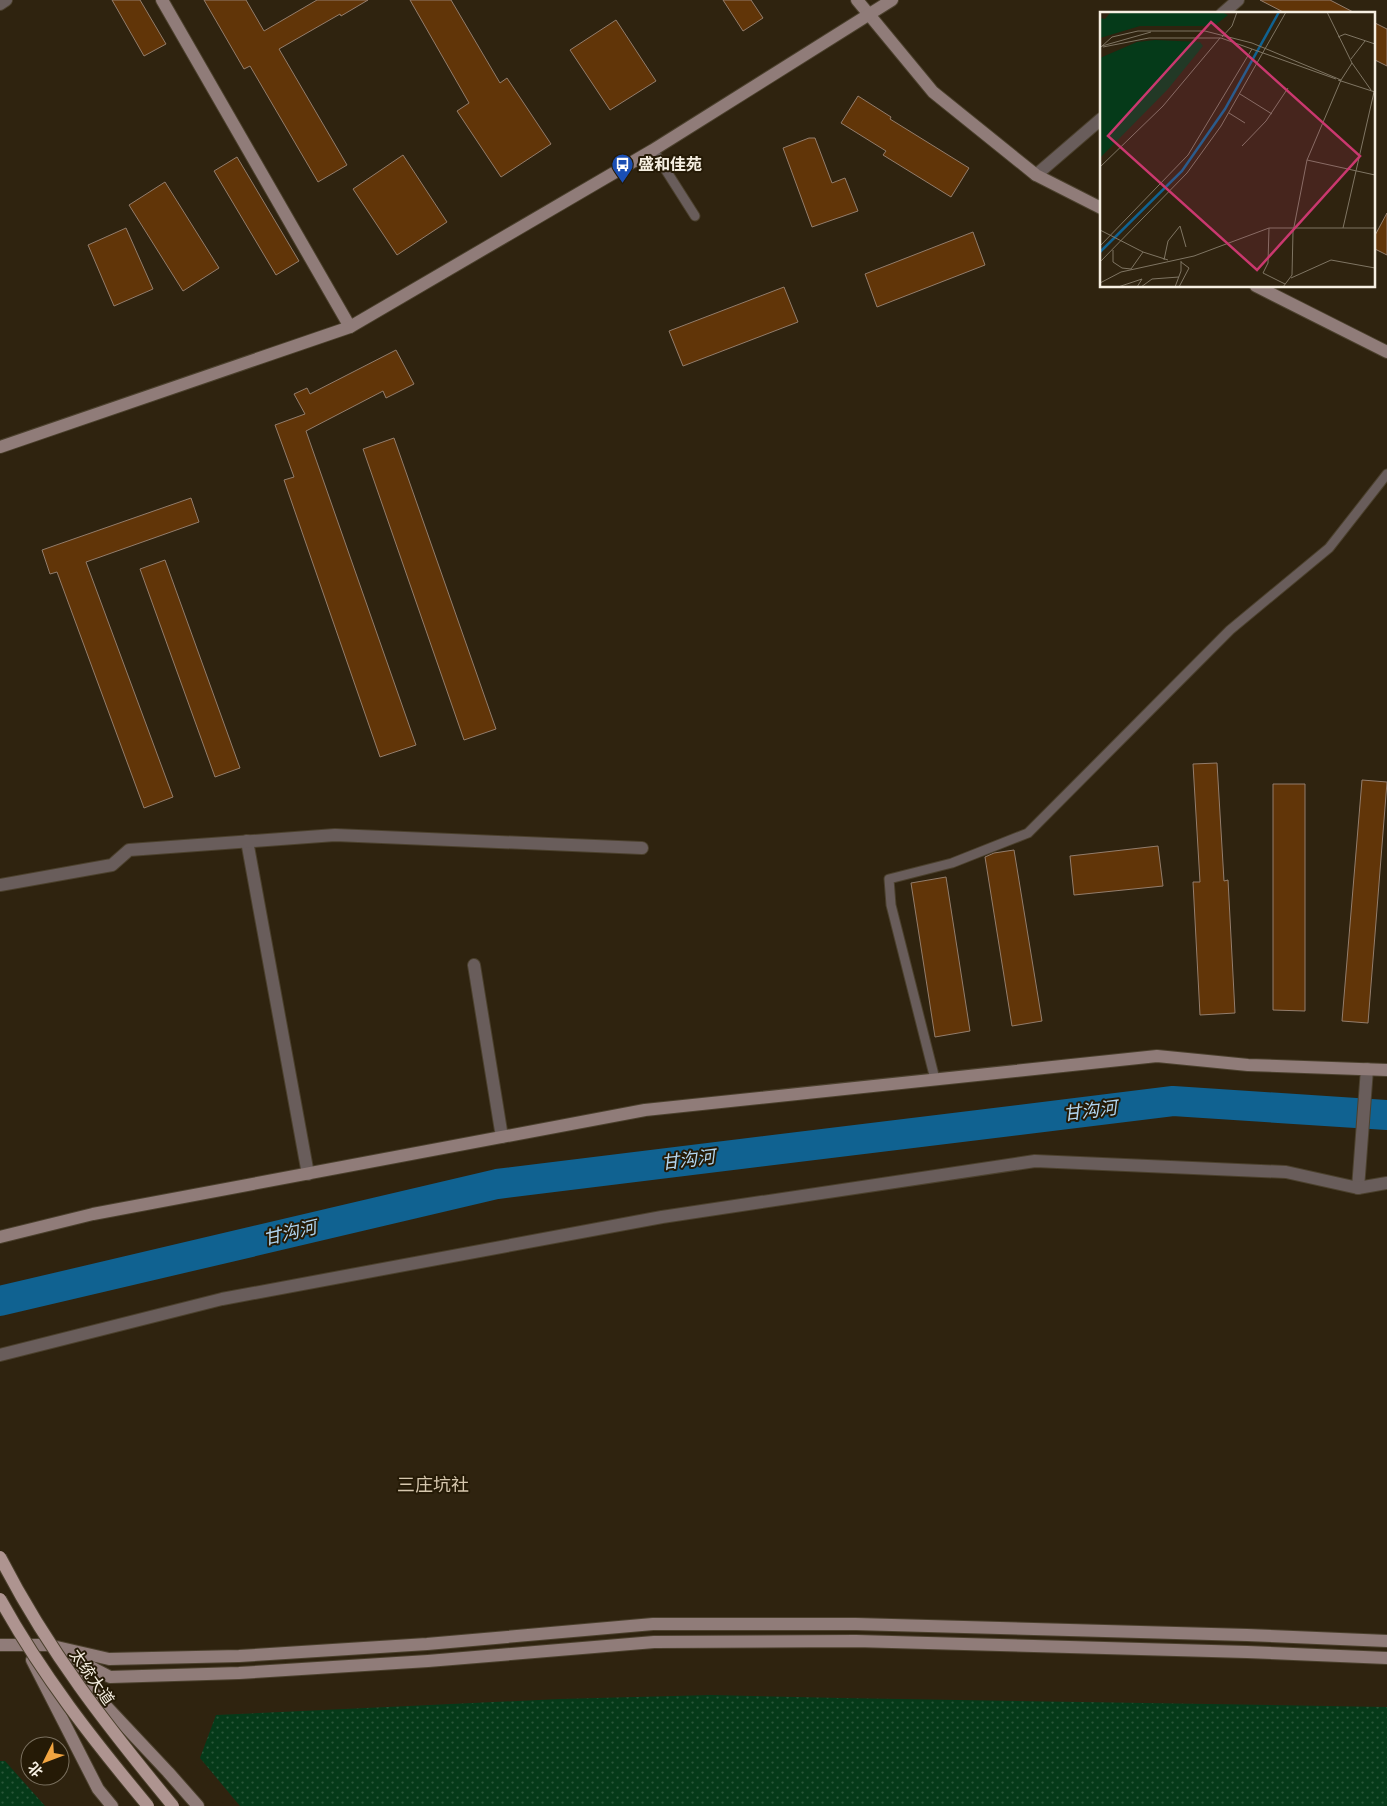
<svg xmlns="http://www.w3.org/2000/svg" width="1387" height="1806" viewBox="0 0 1387 1806" font-family="Rubik,'Noto Sans SC',sans-serif">
	<style>
		.grass { fill: url(#grass-dots) }
		.lines { fill: none; stroke-linecap: round; stroke-linejoin: round }
		.river { stroke: #106291; stroke-width: 30 }
		.building { fill: #613508; stroke: #937d6c }
		.lane-casing { stroke: #4b402d; stroke-width: 11 }
		.street-casing { stroke: #4b402d; stroke-width: 14 }
		.secondary-casing { stroke: #4b402d; stroke-width: 14 }
		.lane { stroke: #695d5b; stroke-width: 9 }
		.street { stroke: #695d5b; stroke-width: 12 }
		.secondary { stroke: #907c79; stroke-width: 12 }
		.primary-bridge-casing { stroke: #4b402d; stroke-width: 14; stroke-linecap: butt }
		.primary-bridge { stroke: #ae9490; stroke-width: 12 }
		.labels { text-anchor: middle; dominant-baseline: central; stroke-width: 4; stroke-linejoin: round; paint-order: stroke }
		.poi-label { font-size: 16px; font-weight: bold; fill: #f6efe2; stroke: #251a06; text-anchor: start }
		.street-label { font-size: 16px; fill: #f6efe2; stroke: #251a06 }
		.water-label { font-size: 18px; font-style: italic; fill: #b2d6f1; stroke: #251a06 }
		.neighbourhood-label { font-size: 18px; fill: #d6c7ae; stroke: #251a06 }
		.inset-river { fill: none; stroke: #106291; stroke-width: 2.5 }
		.inset-road { fill: none; stroke: #7f7563; stroke-width: 1 }
		.view { fill: #ca386f; fill-opacity: 0.15; stroke: #ca386f; stroke-width: 2.5 }
		.inset-edge { fill: none; stroke: #f6efe2; stroke-width: 2.5 }
	</style>
	<defs>
		<pattern id="grass-dots" width="8" height="8" patternUnits="userSpaceOnUse" patternTransform="scale(1.25)"><rect width="8" height="8" fill="#053a19"/><path d="M2 2h.1M6 6h.1" fill="none" stroke="#2a573a" stroke-width="1.8" stroke-linecap="round"/></pattern>
	</defs>
	<rect width="100%" height="100%" fill="#2f230f"/>
	<!-- grass -->
	<g class="grass">
		<polygon points="711,1695 839,1698 1387,1707 1387,1806 240,1806 200,1758 216,1715 560,1699"/>
		<polygon points="0,1761 5,1761 45,1806 0,1806"/>
	</g>
	<g class="lines">
		<!-- river -->
		<polyline class="river" points="0,1301 497,1184 1173,1101 1387,1115"/>
	</g>
	<!-- building -->
	<g class="building">
		<polygon points="112,0 140,0 166,44 144,56"/>
		<polygon points="204,0 246,0 264,31 317,0 368,0 341,16 340,14 279,49 347,165 318,182 250,66 244,69"/>
		<polygon points="410,0 451,0 500,83 507,78 551,144 501,177 457,111 469,103"/>
		<polygon points="723,0 751,0 763,18 743,31"/>
		<polygon points="1260,0 1330,0 1357,14 1287,14"/>
		<polygon points="616,20 656,81 610,110 570,50"/>
		<polygon points="1373,22 1387,29 1387,66 1373,59"/>
		<polygon points="858,96 891,117 890,119 969,168 951,197 883,155 886,151 841,123"/>
		<polygon points="809,138 815,138 832,183 845,178 858,211 812,227 783,148"/>
		<polygon points="403,155 447,222 397,255 353,189"/>
		<polygon points="237,157 299,261 276,275 214,171"/>
		<polygon points="165,182 219,268 183,291 129,205"/>
		<polygon points="1387,213 1387,255 1373,248 1373,239"/>
		<polygon points="126,228 153,289 114,306 88,245"/>
		<polygon points="973,232 985,265 877,307 865,274"/>
		<polygon points="784,287 798,322 683,366 669,331"/>
		<polygon points="396,350 414,384 386,398 383,391 306,431 416,745 380,757 284,480 294,477 275,425 305,414 294,394 307,388 310,394"/>
		<polygon points="394,438 496,729 464,740 363,449"/>
		<polygon points="191,498 199,522 86,562 173,797 144,808 57,572 50,574 42,550"/>
		<polygon points="165,560 240,768 215,777 140,569"/>
		<polygon points="1217,763 1224,881 1228,880 1235,1013 1200,1015 1193,882 1200,882 1193,764"/>
		<polygon points="1362,780 1387,782 1368,1023 1342,1021"/>
		<polygon points="1273,784 1305,784 1305,1011 1273,1010"/>
		<polygon points="1158,846 1163,886 1074,895 1070,856"/>
		<polygon points="1014,850 1042,1021 1012,1026 985,857 994,853"/>
		<polygon points="946,877 970,1031 935,1037 911,883"/>
	</g>
	<g class="lines">
		<defs>
			<g id="lane">
				<polyline points="653,150 695,216"/>
				<polyline points="935,1079 891,905 889,879 952,863 1028,833 1230,630 1329,548 1387,474"/>
			</g>
			<g id="street">
				<polyline points="0,4 6,0"/>
				<polyline points="1222,14 1238,0"/>
				<polyline points="1036,175 1101,119"/>
				<polyline points="247,841 308,1174"/>
				<polyline points="0,885 112,865 129,850 335,835 642,848"/>
				<polyline points="474,965 502,1137"/>
				<polyline points="1358,1188 1367,1069"/>
				<polyline points="0,1355 222,1299 662,1217 1035,1161 1286,1172 1358,1188 1387,1183"/>
			</g>
			<g id="secondary">
				<polyline points="162,0 350,327"/>
				<polyline points="857,0 933,92 1036,175 1101,208"/>
				<polyline points="1256,286 1387,352"/>
				<polyline points="0,447 350,327 653,150 892,0"/>
				<polyline points="0,1237 93,1214 645,1110 1157,1056 1248,1065 1387,1070"/>
				<polyline points="0,1645 48,1645 109,1659 239,1656 427,1644 653,1624 856,1624 1247,1635 1387,1641"/>
				<polyline points="66,1654 110,1677 239,1673 428,1661 654,1642 856,1641 1247,1652 1387,1658"/>
				<polyline points="32,1660 98,1789 112,1806"/>
				<polyline points="76,1674 168,1772 198,1806"/>
			</g>
		</defs>
		<!-- lane casing -->
		<use href="#lane" class="lane-casing"/>
		<!-- street casing -->
		<use href="#street" class="street-casing"/>
		<!-- secondary casing -->
		<use href="#secondary" class="secondary-casing"/>
		<!-- lane -->
		<use href="#lane" class="lane"/>
		<!-- street -->
		<use href="#street" class="street"/>
		<!-- secondary -->
		<use href="#secondary" class="secondary"/>
		<defs>
			<g id="primary-bridge">
				<path d="M0,1557C48,1651 107,1726 173,1806"/>
				<path d="M0,1599C42,1675 93,1740 148,1806"/>
			</g>
		</defs>
		<!-- primary-bridge casing -->
		<use href="#primary-bridge" class="primary-bridge-casing"/>
		<!-- primary-bridge -->
		<use href="#primary-bridge" class="primary-bridge"/>
	</g>
	<!-- icons -->
	<defs>
		<symbol id="bus-pin" viewBox="-11 -11 22 30"><path d="M0 17L-7.5 6A9.5 9.5 0 1 1 7.5 6Z" fill="#1a4fb4" stroke="#251a06"/><path d="M-5-6H5V4H4V6H2V4H-2V6H-4V4H-5ZM-3.5-4V0h7V-4ZM-3.5 1.2v1.5H-2V1.2ZM2 1.2v1.5H3.5V1.2Z" fill="#fff"/></symbol>
	</defs>
	<g fill-rule="evenodd">
		<use href="#bus-pin" x="610" y="152" width="25" height="34"/>
	</g>
	<g class="labels">
		<!-- poi labels -->
		<g class="poi-label">
			<text x="638" y="164">盛和佳苑</text>
		</g>
		<!-- street labels -->
		<g class="street-label">
			<text transform="translate(92 1677) rotate(55)">太统大道</text>
		</g>
		<!-- water labels -->
		<g class="water-label">
			<text transform="translate(1090 1111) rotate(-7)">甘沟河</text>
			<text transform="translate(688 1160) rotate(-7)">甘沟河</text>
			<text transform="translate(290 1233) rotate(-13)">甘沟河</text>
		</g>
		<!-- neighbourhood labels -->
		<g class="neighbourhood-label">
			<text x="433" y="1485">三庄坑社</text>
		</g>
	</g>
	<!-- overview -->
	<g transform="translate(1100 12)">
		<rect width="275" height="275" fill="#2f230f"/>
		<path d="M11,0H122L128,3L114,14H40L0,26V6L5,7ZM55,28L100,30L103,34L68,77L0,146V46L37,30Z" fill="#053a19"/>
		<path class="inset-river" d="M0,240L82,159L125,97L179,0"/>
		<path class="inset-road" d="M227,0L252,51L271,78M122,25L132,14L137,0M238,25L245,22L275,32M2,34L51,20M1,35L12,25L38,19H105L152,31L241,68M3,35L49,26H121L236,67M251,47L265,29M238,68L275,80M140,82L172,102M129,101L145,111M142,134L166,109L188,76M207,148L275,163M0,155L63,94L120,26M169,216L168,251L163,261L185,272M243,216L274,80M0,218L43,240M0,234L88,143L152,37M13,238V250L22,256L31,257L43,240L68,248M64,248L68,229L80,214L86,235M0,250L87,161L121,114L186,0M191,266L231,248L275,256M0,271L21,260L94,244L169,216H275M18,275L42,267L37,275M41,275L52,267L79,265M75,275L81,259V249M79,275L89,256L81,250M183,275L192,263L193,220L207,148L241,68L252,51"/>
		<path class="view" d="M111,10L260,144L157,258L8,124Z"/>
		<rect width="275" height="275" class="inset-edge"/>
	</g>
	<!-- north arrow -->
	<g transform="translate(45 1761) rotate(228)"><circle r="24" fill="#251a06" stroke="#796f5e"/>
	<path d="M0-4L9 19L0 12L-9 19Z" fill="#f2a541"/>
	<text y="-8" font-size="14" font-weight="bold" text-anchor="middle" fill="#f6efe2">北</text>
	</g>
</svg>
